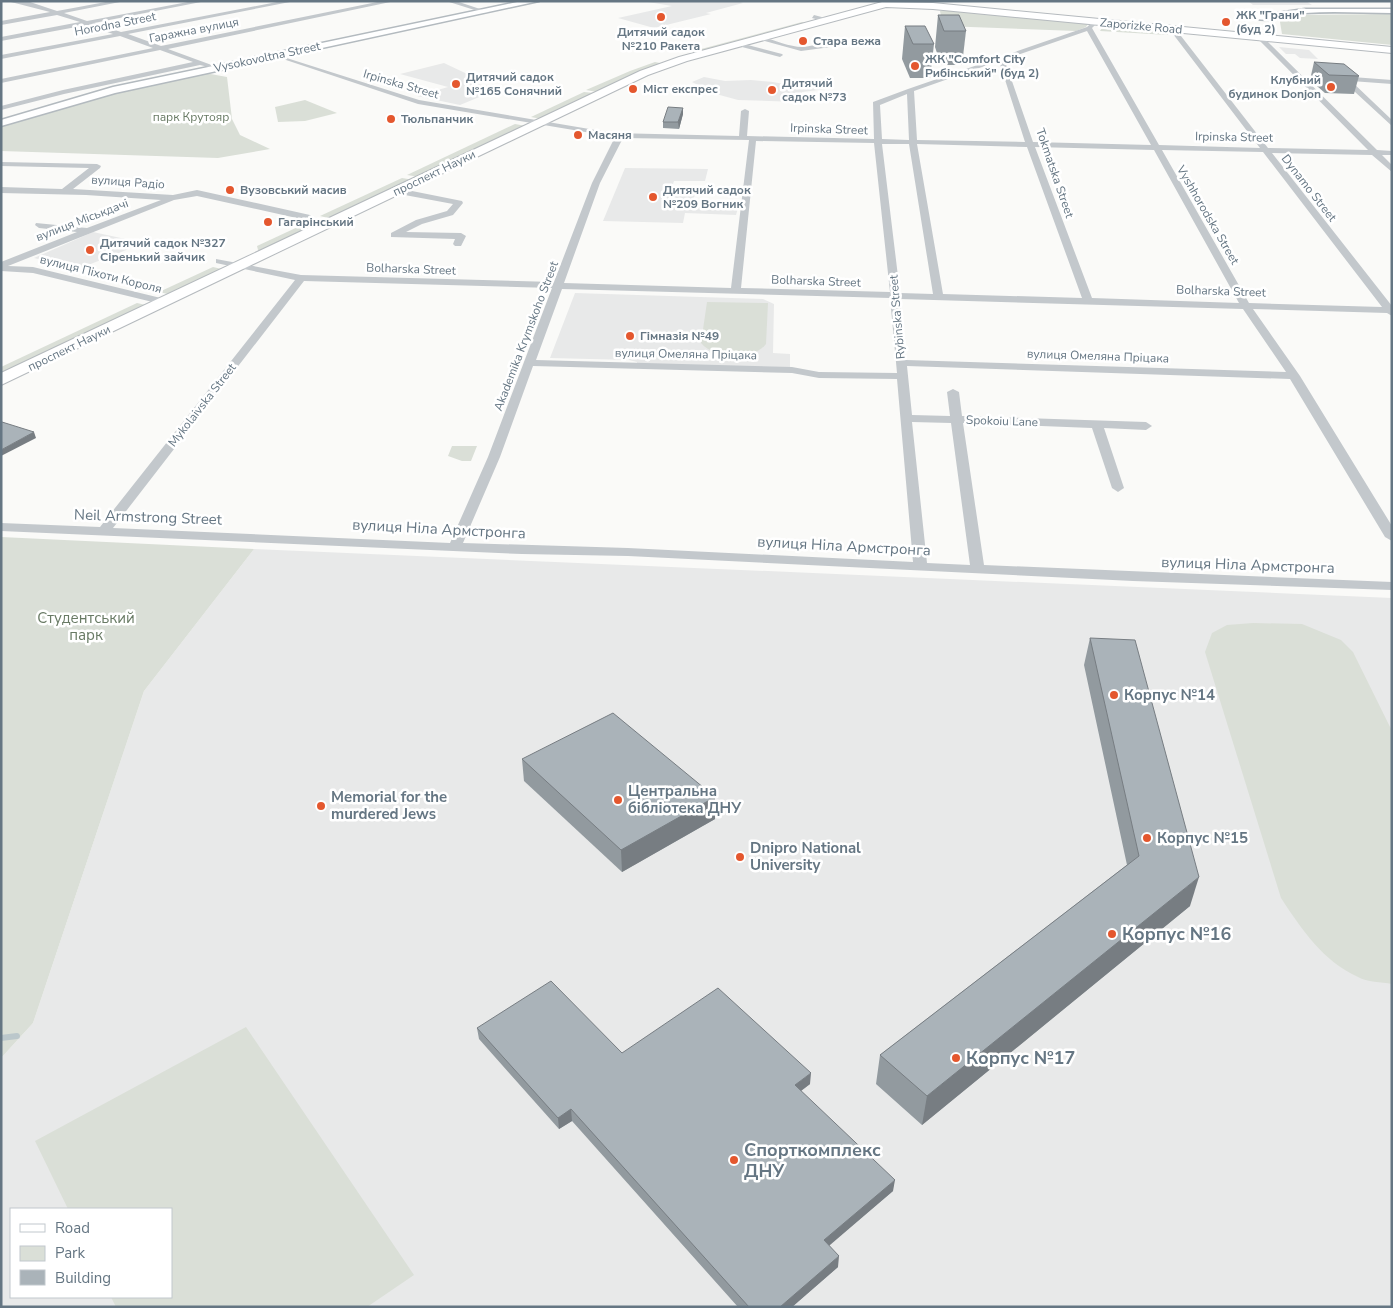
<svg xmlns="http://www.w3.org/2000/svg" width="1393" height="1308" viewBox="0 0 1393 1308" font-family="'Nunito Sans',sans-serif">
	<style>
		.built { fill: #e8e9e9; fill-rule: evenodd }
		.green { fill: #dadfd7 }
		.lines { fill: none; stroke-linecap: round; stroke-linejoin: round }
		.stream { stroke: #bbc7cb; stroke-width: 6 }
		.secondary-casing { stroke: #b3babf; stroke-width: 3 }
		.primary-casing { stroke: #b5babe; stroke-width: 2 }
		.minor { fill: #c3c8cc; fill-rule: evenodd }
		.secondary { fill: #fff; fill-rule: evenodd }
		.primary { fill: #fff; fill-rule: evenodd }
		.wall { fill: #929a9f }
		.shaded-wall { fill: #777d82 }
		.building { fill: #aab3b9; stroke: #777d82 }
		.poi-dot { fill: #e4572e; stroke: #fff; stroke-width: 2 }
		.labels { text-anchor: middle; dominant-baseline: central; stroke-width: 5; stroke-linejoin: round; paint-order: stroke }
		.far-poi-label { font-size: 12px; font-weight: bold; fill: #657683; stroke: #fff; text-anchor: start }
		.far-street-label { font-size: 12px; fill: #657683; stroke: #fff }
		.far-park-label { font-size: 12px; fill: #687a64; stroke: #fff }
		.street-label { font-size: 15px; fill: #657683; stroke: #fff }
		.park-label { font-size: 15px; fill: #687a64; stroke: #fff }
		.poi-label { font-size: 15px; font-weight: bold; fill: #657683; stroke: #fff; text-anchor: start }
		.near-poi-label { font-size: 18px; font-weight: bold; fill: #657683; stroke: #fff; text-anchor: start }
	</style>
	<rect width="100%" height="100%" fill="#fafaf8"/>
	<!-- built -->
	<g class="built">
		<polygon points="642,1 737,1 743,3 706,13 711,14 654,28 618,18 672,6"/>
		<polygon points="1248,1 1306,1 1312,5 1253,5"/>
		<polygon points="1279,47 1309,50 1318,59 1300,58 1295,54 1286,54"/>
		<polygon points="444,63 482,81 476,84 501,88 460,105 417,96 448,87 400,74"/>
		<polygon points="704,77 725,81 751,80 773,82 805,88 835,88 802,92 800,102 798,102 738,100 716,94 718,89 700,86 692,82"/>
		<polygon points="625,168 708,169 705,181 674,181 672,187 697,188 691,207 738,208 736,215 685,213 683,223 603,221"/>
		<polygon points="93,232 144,243 78,269 34,258"/>
		<polygon points="575,293 763,299 774,304 773,353 790,354 790,368 637,364 637,362 629,360 550,358"/>
		<path d="M254,549L1392,598V1307H1V1058L33,1023L144,691ZM11,1209H171V1297H11Z"/>
	</g>
	<!-- green -->
	<g class="green">
		<polygon points="947,10 1088,24 1086,27 1076,31 943,26 940,11"/>
		<polygon points="1392,14 1392,45 1282,34 1280,22 1281,18 1294,15"/>
		<polygon points="802,22 809,24 698,54 690,52"/>
		<polygon points="1104,25 1167,31 1168,35 1100,31"/>
		<polygon points="655,62 665,64 597,92 586,90 630,71"/>
		<polygon points="205,73 227,77 232,119 240,135 270,149 218,158 1,151 1,127 114,94"/>
		<polygon points="584,92 594,93 541,119 531,117"/>
		<polygon points="305,100 337,113 305,121 278,122 275,107"/>
		<polygon points="515,124 526,126 419,177 407,175"/>
		<polygon points="402,178 414,180 332,219 320,216"/>
		<polygon points="315,219 327,221 259,254 257,246"/>
		<polygon points="213,267 226,270 172,295 159,292"/>
		<path d="M707,302L768,303L766,344C753,361 714,359 701,343Z"/>
		<polygon points="137,303 150,306 1,377 1,367"/>
		<polygon points="452,446 477,446 471,461 462,461 448,456"/>
		<polygon points="1,537 254,549 144,691 33,1023 1,1058"/>
		<path d="M1253,623L1302,624L1341,640L1353,652L1392,731V984C1381,982 1367,982 1358,977C1323,961 1302,930 1281,898L1205,652L1212,633L1227,625Z"/>
		<polygon points="246,1027 414,1275 367,1307 116,1307 111,1297 171,1297 171,1209 68,1209 35,1141"/>
	</g>
	<g class="lines">
		<!-- stream -->
		<polyline class="stream" points="1,1038 17,1036"/>
		<defs>
			<g id="secondary">
				<polygon points="522,1 539,1 115,93 1,126 1,120 113,87"/>
				<path d="M1305,9H1392V13C1363,13 1334,11 1305,13C1288,15 1263,26 1248,15L1252,12L1270,14Z"/>
			</g>
			<polygon id="primary" points="882,2 933,3 1392,47 1392,53 933,9 886,7 687,61 648,75 1,385 1,373 640,71 679,57"/>
		</defs>
		<!-- secondary casing -->
		<use href="#secondary" class="secondary-casing"/>
		<!-- primary casing -->
		<use href="#primary" class="primary-casing"/>
		<!-- minor -->
		<g class="minor">
			<polygon points="7,1 30,2 57,11 111,1 125,1 64,13 87,21 193,1 206,1 94,23 121,32 282,1 295,1 128,34 161,46 382,1 395,1 168,49 217,67 217,69 200,65 64,94 1,110 1,106 63,90 193,62 160,50 1,83 1,79 153,48 120,36 1,59 1,55 113,34 87,25 1,41 1,37 80,22 57,15 1,25 1,21 50,12"/>
			<polygon points="446,1 456,1 489,12 484,13"/>
			<polygon points="814,15 829,19 830,20 827,22 812,18"/>
			<path d="M1095,20L1098,22L1092,28L1159,145L1260,148L1173,34L1171,29L1174,27L1268,148L1368,150L1259,40V38L1264,35L1267,37L1265,39L1377,150L1392,151V155H1382L1392,165V172L1372,155L1272,153L1392,306V316L1387,313L1253,309L1300,376L1392,526V541L1385,537L1290,379L907,366L912,415L950,416L947,392L953,389L959,392L962,416L1146,422L1152,426L1146,430L1104,428L1124,488L1118,492L1112,488L1092,428L963,423L984,565L1392,582V590L1133,581L628,556L522,554L1,531V523L100,527L295,280L216,263V259L301,275L554,282L592,183L615,137L418,104L274,56V54L419,100L613,133L739,136L741,111L745,109L749,111L747,136L874,139L873,102L908,89L1087,27ZM1087,31L1151,145L1033,142L1005,61L1009,58ZM999,61L1025,142L917,140L914,91ZM907,94L909,140L882,139L880,105ZM623,138L749,140L731,288L564,283L600,183ZM756,141L874,143L890,292L741,288ZM882,144H909L933,294L900,293ZM917,144L1027,147L1082,298L943,294ZM1035,147L1154,150L1239,303L1092,298ZM1162,150L1263,152L1382,307L1249,303ZM304,281L552,288L488,457L450,543L113,528ZM562,289L890,298L897,373L819,372L792,367L536,360ZM900,299L1243,309L1286,372L906,360ZM533,366L792,373L819,378L897,379L913,562L628,548L463,543L500,457ZM912,422L951,423L970,565L927,563Z"/>
			<path d="M759,36C772,39 789,47 802,47C816,46 834,38 846,45L801,51L757,39L756,38Z"/>
			<polygon points="744,44 782,54 783,55 780,57 742,47 742,45"/>
			<polygon points="1339,76 1392,80 1392,84 1351,81 1392,120 1392,126 1342,80 1337,79 1337,77"/>
			<polygon points="1,162 97,164 101,166 100,168 73,189 173,195 197,190 310,215 314,218 310,221 197,196 174,200 8,266 33,267 169,300 170,302 165,305 33,273 1,271 1,262 77,232 39,228 35,225 36,223 87,228 161,200 86,195 1,193 1,187 62,189 89,168 1,166"/>
			<polygon points="397,188 462,201 463,203 453,215 422,224 406,232 461,233 466,236 461,246 455,246 453,244 455,239 391,237 391,233 416,220 447,211 453,204 394,193 394,189"/>
		</g>
		<!-- secondary -->
		<use href="#secondary" class="secondary"/>
		<!-- primary -->
		<use href="#primary" class="primary"/>
	</g>
	<!-- wall -->
	<g class="wall">
		<polygon points="998,1 1068,1 1068,2"/>
		<polygon points="938,15 966,31 962,65 941,65 935,47"/>
		<polygon points="905,26 934,44 930,78 910,78 902,59"/>
		<polygon points="1314,62 1359,76 1354,94 1325,93 1310,80"/>
		<polygon points="683,108 683,114 679,129 663,128 663,122"/>
		<polygon points="1090,638 1190,906 922,1125 876,1084 880,1055 1127,865 1084,665"/>
		<polygon points="522,759 715,819 622,872 524,781"/>
		<polygon points="477,1028 622,1053 810,1084 801,1091 893,1191 829,1245 838,1267 792,1307 738,1307 572,1121 559,1129 479,1039"/>
	</g>
	<!-- shaded-wall -->
	<g class="shaded-wall">
		<polygon points="683,108 683,114 679,129 678,122"/>
		<polygon points="34,432 36,438 1,456 1,450"/>
		<polygon points="715,797 715,819 622,872 621,850"/>
		<polygon points="1199,877 1190,906 922,1125 927,1096"/>
		<polygon points="811,1073 810,1084 794,1096 795,1085"/>
		<polygon points="571,1109 572,1121 559,1129 558,1118"/>
		<polygon points="895,1180 893,1191 823,1251 824,1240"/>
		<polygon points="839,1256 838,1267 792,1307 780,1307"/>
	</g>
	<!-- building -->
	<g class="building">
		<polygon points="938,15 959,15 966,31 944,31"/>
		<polygon points="905,26 925,26 934,44 913,44"/>
		<polygon points="1314,62 1344,64 1359,76 1329,75"/>
		<polygon points="668,107 683,108 678,122 663,122"/>
		<polygon points="1,422 2,422 34,432 1,450"/>
		<polygon points="1090,638 1135,640 1199,877 927,1096 880,1055 1139,856"/>
		<polygon points="613,713 715,797 621,850 522,759"/>
		<polygon points="551,981 622,1053 718,988 811,1073 795,1085 895,1180 824,1240 839,1256 780,1307 749,1307 571,1109 558,1118 477,1028"/>
	</g>
	<!-- markers -->
	<g class="poi-dot">
		<circle cx="661" cy="17" r="5"/>
		<circle cx="1226" cy="22" r="5"/>
		<circle cx="803" cy="41" r="5"/>
		<circle cx="915" cy="66" r="5"/>
		<circle cx="456" cy="84" r="5"/>
		<circle cx="1331" cy="87" r="5"/>
		<circle cx="633" cy="89" r="5"/>
		<circle cx="772" cy="90" r="5"/>
		<circle cx="391" cy="119" r="5"/>
		<circle cx="578" cy="135" r="5"/>
		<circle cx="230" cy="190" r="5"/>
		<circle cx="653" cy="197" r="5"/>
		<circle cx="268" cy="222" r="5"/>
		<circle cx="90" cy="250" r="5"/>
		<circle cx="630" cy="336" r="5"/>
		<circle cx="1114" cy="695" r="5"/>
		<circle cx="618" cy="800" r="5"/>
		<circle cx="321" cy="806" r="5"/>
		<circle cx="1147" cy="838" r="5"/>
		<circle cx="740" cy="857" r="5"/>
		<circle cx="1112" cy="934" r="5"/>
		<circle cx="956" cy="1058" r="5"/>
		<circle cx="734" cy="1160" r="5"/>
	</g>
	<g class="labels">
		<!-- far-poi labels -->
		<g class="far-poi-label">
			<text x="1236" y="15">ЖК "Грани"<tspan x="1236" dy="14">(буд 2)</tspan></text>
			<text x="661" y="32" text-anchor="middle">Дитячий садок<tspan x="661" dy="14">№210 Ракета</tspan></text>
			<text x="813" y="41">Стара вежа</text>
			<text x="925" y="59">ЖК "Comfort City<tspan x="925" dy="14">Рибінський" (буд 2)</tspan></text>
			<text x="466" y="77">Дитячий садок<tspan x="466" dy="14">№165 Сонячний</tspan></text>
			<text x="1321" y="80" text-anchor="end">Клубний<tspan x="1321" dy="14">будинок Donjon</tspan></text>
			<text x="782" y="83">Дитячий<tspan x="782" dy="14">садок №73</tspan></text>
			<text x="643" y="89">Міст експрес</text>
			<text x="401" y="119">Тюльпанчик</text>
			<text x="588" y="135">Масяня</text>
			<text x="240" y="190">Вузовський масив</text>
			<text x="663" y="190">Дитячий садок<tspan x="663" dy="14">№209 Вогник</tspan></text>
			<text x="278" y="222">Гагарінський</text>
			<text x="100" y="243">Дитячий садок №327<tspan x="100" dy="14">Сіренький зайчик</tspan></text>
			<text x="640" y="336">Гімназія №49</text>
		</g>
		<!-- far-street labels -->
		<g class="far-street-label">
			<text transform="translate(115 24) rotate(-11)">Horodna Street</text>
			<text transform="translate(1141 26) rotate(5)">Zaporizke Road</text>
			<text transform="translate(194 30) rotate(-11)">Гаражна вулиця</text>
			<text transform="translate(267 57) rotate(-12)">Vysokovoltna Street</text>
			<text transform="translate(401 84) rotate(16)">Irpinska Street</text>
			<text transform="translate(829 129) rotate(2)">Irpinska Street</text>
			<text transform="translate(1234 137) rotate(1)">Irpinska Street</text>
			<text transform="translate(434 173) rotate(-26)">проспект Науки</text>
			<text transform="translate(1055 173) rotate(71)">Tokmatska Street</text>
			<text transform="translate(128 182) rotate(4)">вулиця Радіо</text>
			<text transform="translate(1309 188) rotate(52)">Dynamo Street</text>
			<text transform="translate(1208 215) rotate(60)">Vyshhorodska Street</text>
			<text transform="translate(82 220) rotate(-21)">вулиця Міськдачі</text>
			<text transform="translate(411 269) rotate(2)">Bolharska Street</text>
			<text transform="translate(101 274) rotate(14)">вулиця Піхоти Короля</text>
			<text transform="translate(816 281) rotate(2)">Bolharska Street</text>
			<text transform="translate(1221 291) rotate(2)">Bolharska Street</text>
			<text transform="translate(897 317) rotate(-95)">Rybinska Street</text>
			<text transform="translate(526 336) rotate(-69)">Akademika Krymskoho Street</text>
			<text transform="translate(69 348) rotate(-26)">проспект Науки</text>
			<text transform="translate(686 354) rotate(1)">вулиця Омеляна Пріцака</text>
			<text transform="translate(1098 356) rotate(2)">вулиця Омеляна Пріцака</text>
			<text transform="translate(202 405) rotate(-52)">Mykolaivska Street</text>
			<text transform="translate(1002 421) rotate(2)">Spokoiu Lane</text>
		</g>
		<!-- far-park labels -->
		<g class="far-park-label">
			<text x="191" y="117">парк Крутояр</text>
		</g>
		<!-- street labels -->
		<g class="street-label">
			<text transform="translate(148 517) rotate(2)">Neil Armstrong Street</text>
			<text transform="translate(439 529) rotate(3)">вулиця Ніла Армстронга</text>
			<text transform="translate(844 546) rotate(3)">вулиця Ніла Армстронга</text>
			<text transform="translate(1248 565) rotate(2)">вулиця Ніла Армстронга</text>
		</g>
		<!-- park labels -->
		<g class="park-label">
			<text x="86" y="618">Студентський<tspan x="86" dy="17">парк</tspan></text>
		</g>
		<!-- poi labels -->
		<g class="poi-label">
			<text x="1124" y="695">Корпус №14</text>
			<text x="628" y="791">Центральна<tspan x="628" dy="17">бібліотека ДНУ</tspan></text>
			<text x="331" y="797">Memorial for the<tspan x="331" dy="17">murdered Jews</tspan></text>
			<text x="1157" y="838">Корпус №15</text>
			<text x="750" y="848">Dnipro National<tspan x="750" dy="17">University</tspan></text>
		</g>
		<!-- near-poi labels -->
		<g class="near-poi-label">
			<text x="1122" y="934">Корпус №16</text>
			<text x="966" y="1058">Корпус №17</text>
			<text x="744" y="1150">Спорткомплекс<tspan x="744" dy="21">ДНУ</tspan></text>
		</g>
	</g>
	<!-- border -->
	<rect width="1393" height="1308" fill="none" stroke="#657683" stroke-width="5"/>
	<!-- legend -->
	<rect x="10" y="1208" width="162" height="90" fill="#ffffff" stroke="#c1c8cd"/>
	<rect x="20" y="1224" width="25" height="8" fill="#ffffff" stroke="#c1c8cd"/>
	<text x="55" y="1233" font-size="15" fill="#657683">Road</text>
	<rect x="20" y="1246" width="25" height="15" fill="#dadfd7" stroke="#c1c8cd"/>
	<text x="55" y="1258" font-size="15" fill="#657683">Park</text>
	<rect x="20" y="1270" width="25" height="15" fill="#aab3b9" stroke="#c1c8cd"/>
	<text x="55" y="1283" font-size="15" fill="#657683">Building</text>
</svg>
